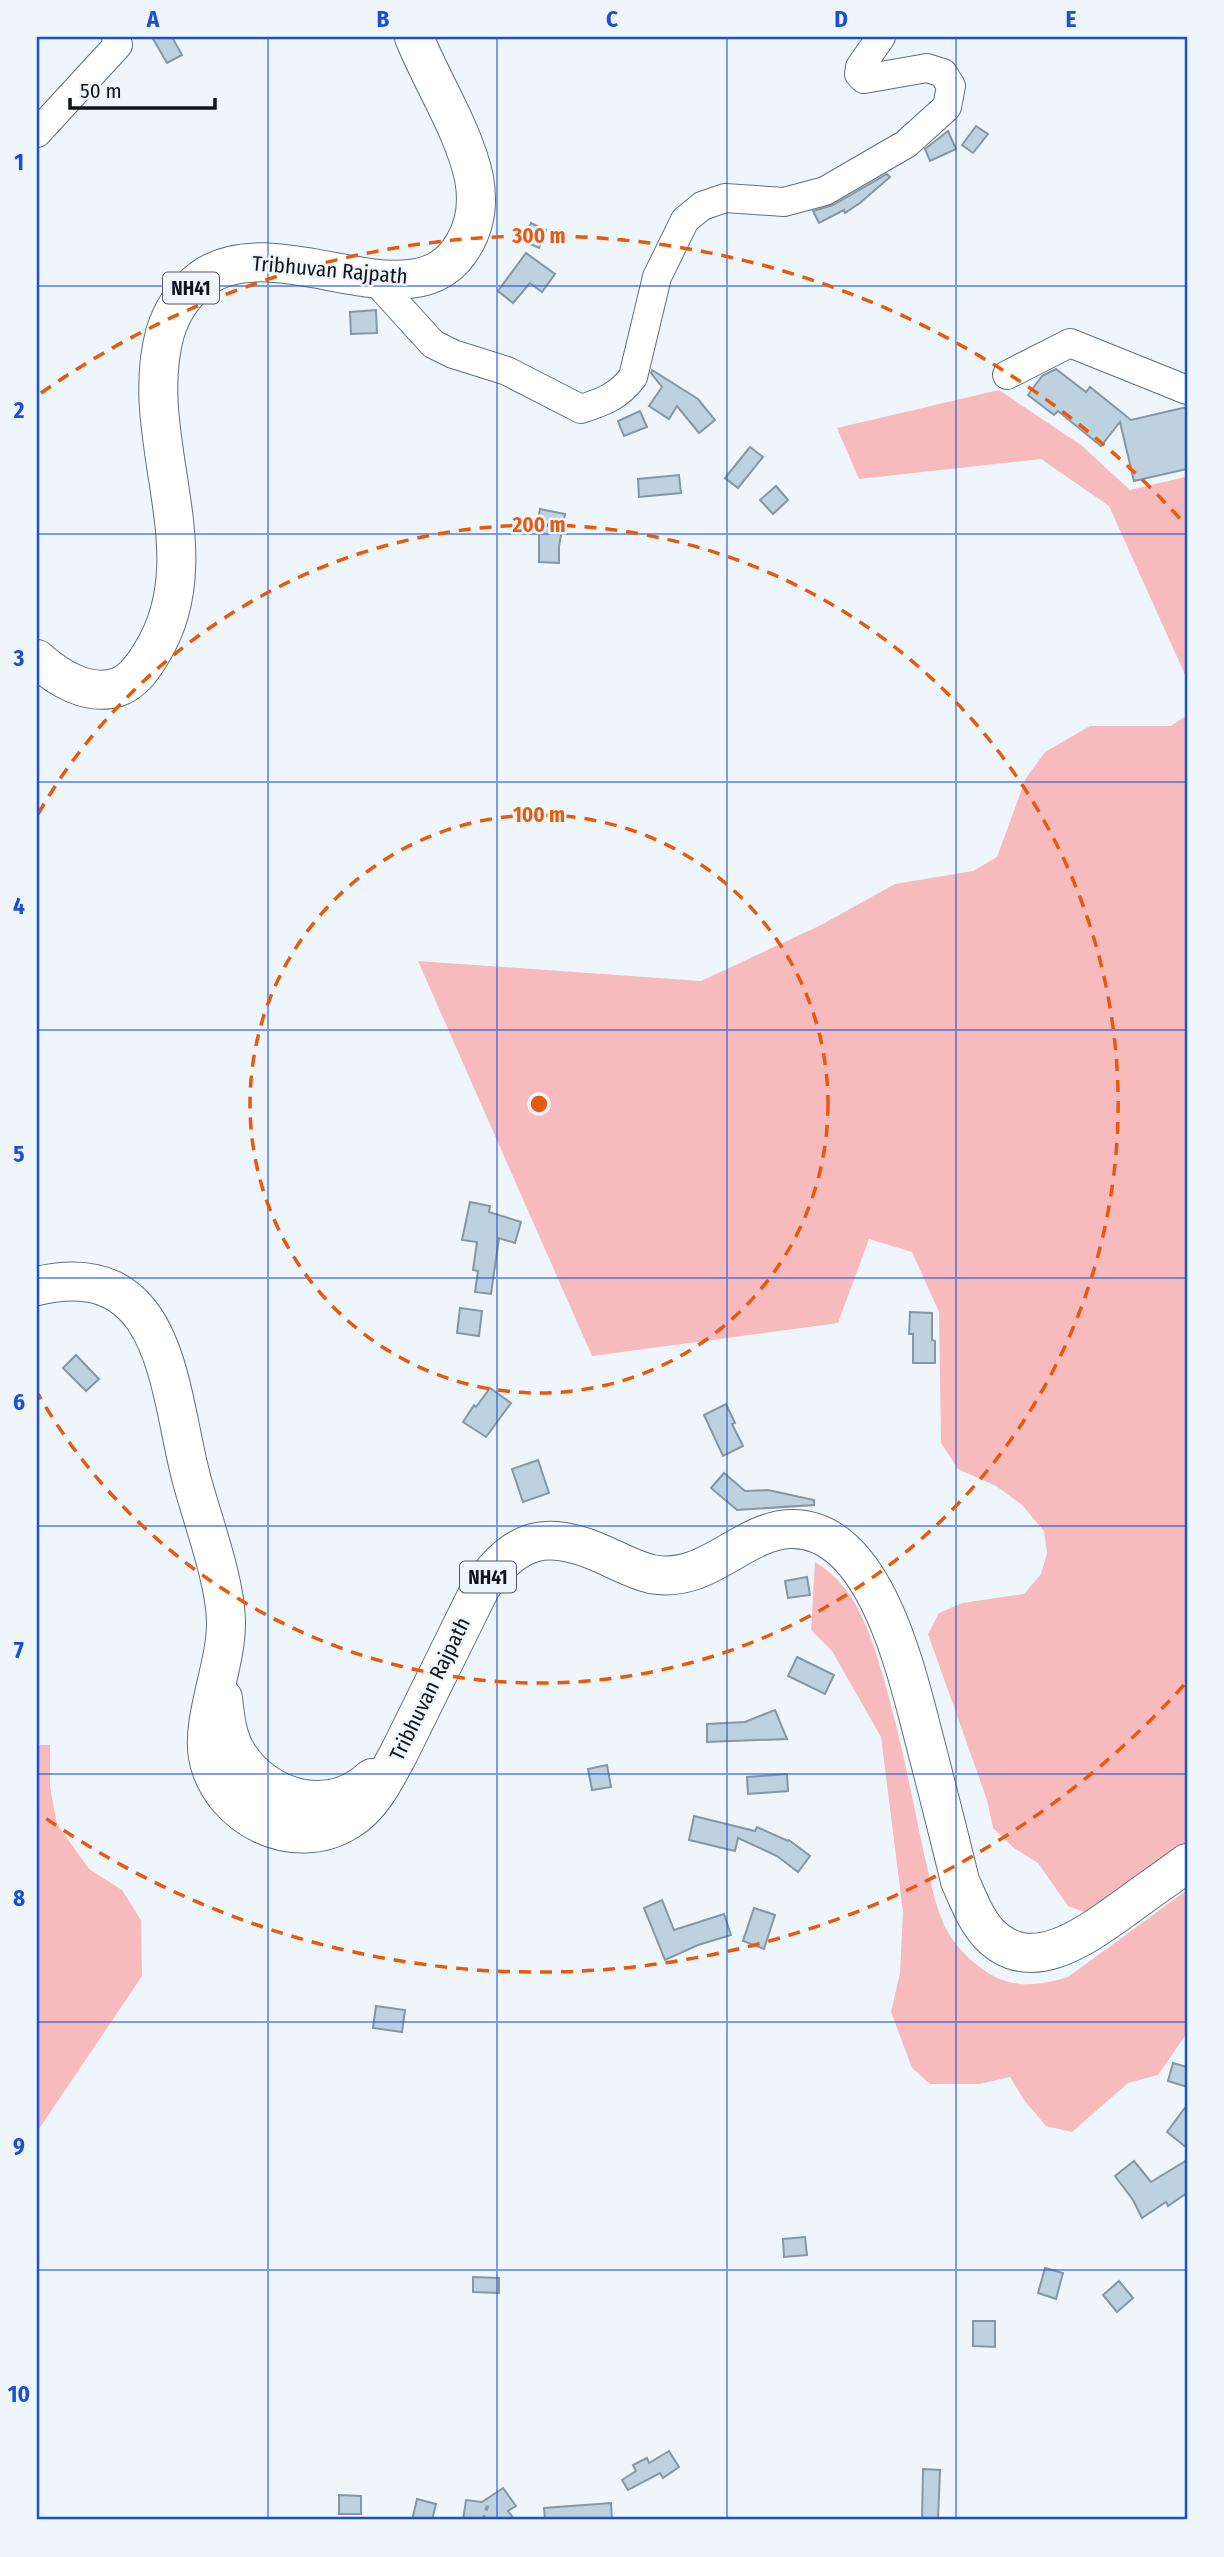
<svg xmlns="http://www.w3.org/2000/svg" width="1224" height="2557" viewBox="0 0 1224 2557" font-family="'Fira Sans Condensed',sans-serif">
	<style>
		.green { fill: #f8bbbd }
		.building { fill: #bed1df; stroke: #8597a4; stroke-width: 2 }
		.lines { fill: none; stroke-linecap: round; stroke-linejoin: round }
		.minor-casing { stroke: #5f707c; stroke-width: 30 }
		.highway-casing { stroke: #5f707c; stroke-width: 40 }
		.path { stroke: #90979c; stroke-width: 3.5; stroke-dasharray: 5 5; stroke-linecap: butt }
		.minor { stroke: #fff; stroke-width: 28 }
		.highway { stroke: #fff; stroke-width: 38 }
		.grid { fill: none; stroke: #1d4ed8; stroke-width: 2; stroke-opacity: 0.55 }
		.ring { fill: none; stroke: #e8590c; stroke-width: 3.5; stroke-dasharray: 12 9 }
		.labels { text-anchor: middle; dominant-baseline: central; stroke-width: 5; stroke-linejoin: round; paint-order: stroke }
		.shield { fill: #eef6fc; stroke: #52585e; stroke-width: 2 }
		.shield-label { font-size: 19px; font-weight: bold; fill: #0f151a }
		.street-label { font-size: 21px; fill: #0f151a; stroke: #eef6fc }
		.centre { fill: #e8590c; stroke: #eef6fc; stroke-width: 3.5 }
		.ring-label { font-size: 21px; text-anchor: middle; font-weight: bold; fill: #e8590c; stroke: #eef6fc; stroke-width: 5; stroke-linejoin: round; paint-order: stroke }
		.neatline { fill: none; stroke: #1d4ed8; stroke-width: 2.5 }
		.grid-label { font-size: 23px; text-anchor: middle; font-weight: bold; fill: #1d4ed8 }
	</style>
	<rect width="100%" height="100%" fill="#eef6fc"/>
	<!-- green -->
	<g class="green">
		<polygon points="999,390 1081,445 1130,490 1185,477 1187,487 1187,679 1109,506 1041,459 859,479 837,428"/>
		<polygon points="1187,715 1187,1842 1119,1894 1087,1913 1068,1906 1038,1863 1014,1848 993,1828 987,1800 928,1634 939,1613 962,1603 1024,1594 1041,1574 1047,1553 1044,1531 1022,1505 996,1486 958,1469 941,1443 939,1312 912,1252 869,1239 838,1323 592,1356 418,961 701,981 819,926 895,884 973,871 997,857 1026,778 1045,752 1090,726 1171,726"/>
		<path d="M815,1562C835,1574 850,1592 860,1613C871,1635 878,1659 885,1683C901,1739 912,1797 924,1854C930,1877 934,1903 944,1925C950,1937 960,1950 970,1959C1001,1988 1029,1989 1068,1977L1187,1890V2033L1158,2075L1128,2083L1072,2132L1046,2126L1024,2100L1010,2077L979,2084H930L912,2068L891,2012L900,1973L903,1912L881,1737L832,1651L811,1630Z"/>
		<polygon points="37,1745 50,1745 50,1787 57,1824 89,1869 122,1890 141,1920 142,1976 37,2132"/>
	</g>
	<!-- building -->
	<g class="building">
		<polygon points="152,37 172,37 182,55 167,63"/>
		<polygon points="976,126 988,134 973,153 962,145"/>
		<polygon points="948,131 956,149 930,161 925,149"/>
		<polygon points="887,174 890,177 860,203 845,213 844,210 819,223 813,211 833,205"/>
		<polygon points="531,223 546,230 539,248 523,241"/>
		<polygon points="526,253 555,274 542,292 530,283 513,303 498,291"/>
		<polygon points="376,310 377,333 351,334 350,312"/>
		<polygon points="1056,369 1086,392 1090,387 1131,420 1187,407 1187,469 1134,481 1120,422 1101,446 1058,411 1054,415 1028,395 1042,376"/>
		<polygon points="652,370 698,399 715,420 699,433 677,406 669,419 649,406 662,387 651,373"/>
		<polygon points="640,411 647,427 624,436 618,421"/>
		<polygon points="750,447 763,457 738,488 725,478"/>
		<polygon points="679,475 681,493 639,497 638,479"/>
		<polygon points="776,486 788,500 773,514 760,500"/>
		<polygon points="540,509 565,514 559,546 559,563 539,562 539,529 537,528"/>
		<polygon points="470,1202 490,1206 489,1212 521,1222 515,1243 499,1238 491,1294 475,1292 478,1271 473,1270 477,1242 462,1240"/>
		<polygon points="460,1308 482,1311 479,1336 457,1333"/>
		<polygon points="910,1312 932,1313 932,1340 935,1341 935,1363 913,1363 913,1334 909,1334"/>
		<polygon points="76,1355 99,1379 86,1391 63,1368"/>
		<polygon points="490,1388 511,1403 486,1437 463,1422 474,1405 476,1407"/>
		<polygon points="726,1404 735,1423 732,1424 743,1446 723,1456 704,1415"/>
		<polygon points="538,1460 549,1493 523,1502 512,1469"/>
		<polygon points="724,1473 745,1491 768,1490 814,1500 814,1505 737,1510 711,1488"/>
		<polygon points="807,1577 810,1595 788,1598 785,1581"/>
		<polygon points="797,1657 834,1675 825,1694 788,1676"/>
		<polygon points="775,1710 787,1739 707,1742 707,1724 745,1722"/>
		<polygon points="607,1765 611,1787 592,1790 588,1769"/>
		<polygon points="787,1774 788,1791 748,1794 747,1777"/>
		<polygon points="694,1816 755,1831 757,1827 788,1841 789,1840 810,1856 798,1872 777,1856 738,1838 735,1851 689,1840"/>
		<polygon points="662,1900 674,1930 724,1914 731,1935 698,1945 665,1960 644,1908"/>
		<polygon points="754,1908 775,1915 764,1949 743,1941"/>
		<polygon points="376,2006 405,2010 402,2032 373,2028"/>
		<polygon points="1173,2063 1187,2067 1187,2087 1168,2081"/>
		<polygon points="1187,2105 1187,2148 1167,2132"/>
		<polygon points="1187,2160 1187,2193 1168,2206 1166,2202 1142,2218 1133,2200 1115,2176 1134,2161 1151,2182"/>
		<polygon points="805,2237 807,2255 784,2257 783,2239"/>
		<polygon points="1045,2268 1063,2273 1056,2299 1038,2293"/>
		<polygon points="473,2277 499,2278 499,2293 473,2292"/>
		<polygon points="1119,2281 1133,2298 1117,2312 1103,2295"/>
		<polygon points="973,2321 995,2321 995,2347 973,2346"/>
		<polygon points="669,2451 679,2467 663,2478 660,2473 628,2490 622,2480 636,2471 633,2465 647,2458 649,2463"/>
		<polygon points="923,2469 940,2470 938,2520 922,2520"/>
		<polygon points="503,2488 516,2506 508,2511 515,2520 463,2520 466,2500 482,2502"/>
		<polygon points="339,2495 361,2496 361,2514 339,2514"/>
		<polygon points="417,2499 436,2504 432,2520 412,2520"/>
		<polygon points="611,2503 612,2519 545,2520 544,2508"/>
	</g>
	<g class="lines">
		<defs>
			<g id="minor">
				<polyline points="37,133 118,45 116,37"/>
				<path d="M373,278L433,344L453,354L507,371L581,409C603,402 619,396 633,377L657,277L685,220L702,206L725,198L784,202L825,191L906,144L947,107L951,86L943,73L927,68L864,79L859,74L860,67L881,37"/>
				<polyline points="1007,375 1070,343 1187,390"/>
			</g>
			<g id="highway">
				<path d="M37,659C58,678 89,697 118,687C133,682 143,667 151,654C214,554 136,440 165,333C172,310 184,292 203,278C278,225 416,331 464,244C476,224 478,200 474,178C464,131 432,82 414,37"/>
				<path d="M37,1286C168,1255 168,1389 191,1477C202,1519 225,1579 226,1621C227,1664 201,1719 208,1757C220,1818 295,1855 349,1820C373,1805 386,1777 399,1753L481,1587C516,1538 546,1529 602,1554C618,1561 634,1570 651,1574C707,1585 741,1531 790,1529C877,1526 908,1679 925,1742C937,1789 949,1835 960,1881C968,1899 975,1918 988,1933C1031,1979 1088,1934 1126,1907C1146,1892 1167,1878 1187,1863"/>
				<path d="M223,1698C225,1717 227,1738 238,1755C268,1801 330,1817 372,1778"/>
			</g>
		</defs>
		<!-- minor casing -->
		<use href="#minor" class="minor-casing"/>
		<!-- highway casing -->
		<use href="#highway" class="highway-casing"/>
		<!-- path -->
		<g class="path">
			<polyline points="37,2340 37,2342"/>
			<polyline points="483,2520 489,2501"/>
		</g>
		<!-- minor -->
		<use href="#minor" class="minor"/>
		<!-- highway -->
		<use href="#highway" class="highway"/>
	</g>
	<!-- grid -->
	<path class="grid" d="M268,37V2520M497,37V2520M727,37V2520M956,37V2520M37,286H1187M37,534H1187M37,782H1187M37,1030H1187M37,1278H1187M37,1526H1187M37,1774H1187M37,2022H1187M37,2270H1187"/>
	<!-- distance rings -->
	<g class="ring">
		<circle cx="539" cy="1104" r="289"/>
		<path d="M38 814A579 579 0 1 1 38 1394"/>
		<path d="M1184 1685A868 868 0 0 1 41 1815M41 393A868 868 0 0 1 1184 523"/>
	</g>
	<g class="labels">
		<!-- shield labels -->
		<g class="shield">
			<rect x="163" y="272.5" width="56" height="31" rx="5"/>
			<rect x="460" y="1561.5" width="56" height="31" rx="5"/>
		</g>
		<g class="shield-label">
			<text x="191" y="288">NH41</text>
			<text x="488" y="1577">NH41</text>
		</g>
		<!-- street labels -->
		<g class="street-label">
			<text transform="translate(330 270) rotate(5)">Tribhuvan Rajpath</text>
			<text transform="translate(430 1689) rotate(-64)">Tribhuvan Rajpath</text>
		</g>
	</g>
	<circle cx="539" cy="1104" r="10" class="centre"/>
	<g class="ring-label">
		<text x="539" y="243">300 m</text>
		<text x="539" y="532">200 m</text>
		<text x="539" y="822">100 m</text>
	</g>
	<!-- border -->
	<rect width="1224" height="2557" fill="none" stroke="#eef6fc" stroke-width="77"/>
	<!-- scale -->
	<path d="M70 98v10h145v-10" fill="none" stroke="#0f151a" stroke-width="3.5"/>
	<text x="80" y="98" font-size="21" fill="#0f151a" stroke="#eef6fc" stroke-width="5" paint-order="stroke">50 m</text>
	<rect x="38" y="38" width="1148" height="2480" class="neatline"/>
	<g class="grid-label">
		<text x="153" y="27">A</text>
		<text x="383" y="27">B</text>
		<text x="612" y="27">C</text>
		<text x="841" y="27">D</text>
		<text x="1071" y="27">E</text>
		<text x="19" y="170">1</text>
		<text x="19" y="418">2</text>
		<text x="19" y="666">3</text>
		<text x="19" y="914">4</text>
		<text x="19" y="1162">5</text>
		<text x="19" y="1410">6</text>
		<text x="19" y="1658">7</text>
		<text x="19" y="1906">8</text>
		<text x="19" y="2154">9</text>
		<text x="19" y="2402">10</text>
	</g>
</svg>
